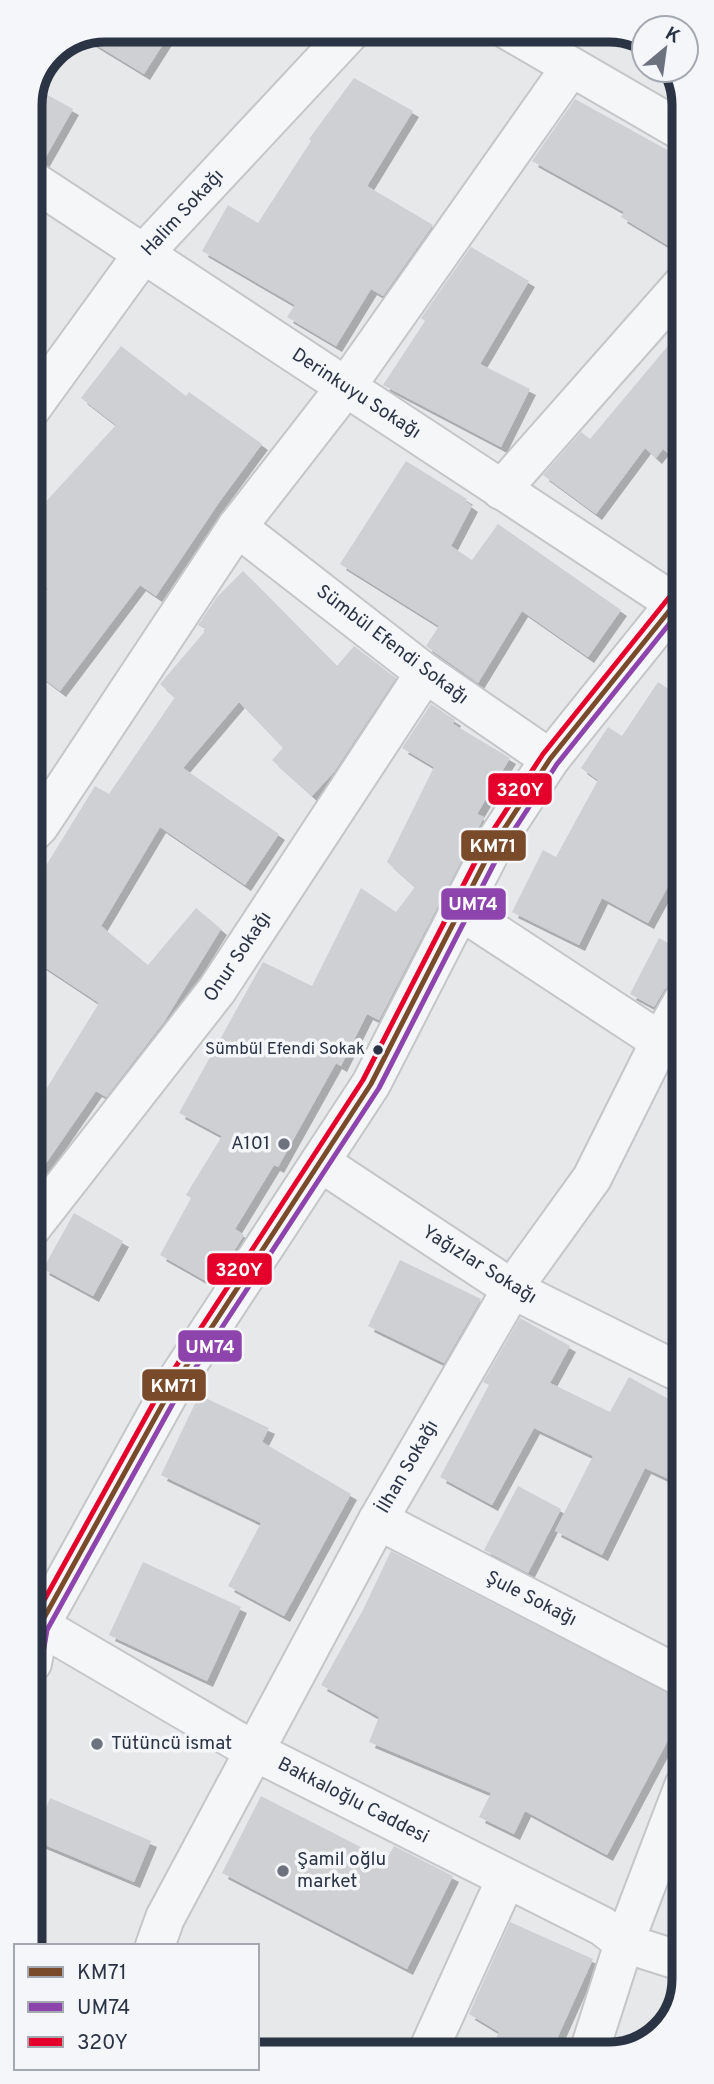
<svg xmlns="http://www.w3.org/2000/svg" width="714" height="2084" viewBox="0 0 714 2084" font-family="Overpass,sans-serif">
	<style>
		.building { fill: #ced0d3; filter: url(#shadow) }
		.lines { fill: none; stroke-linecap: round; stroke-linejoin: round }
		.minor-casing { stroke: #c4c6c8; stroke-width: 42 }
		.minor { stroke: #f5f6f7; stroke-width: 38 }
		.bus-1-casing { stroke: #f4f6f9; stroke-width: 10 }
		.bus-2-casing { stroke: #f4f6f9; stroke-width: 10 }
		.bus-3-casing { stroke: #f4f6f9; stroke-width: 10 }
		.bus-1 { stroke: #7a4b2a; stroke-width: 5 }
		.bus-2 { stroke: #8e44ad; stroke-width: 5 }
		.bus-3 { stroke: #e4002b; stroke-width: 5 }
		.bus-dot { fill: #2b3445; stroke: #f4f6f9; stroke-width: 2.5 }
		.poi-dot { fill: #6c737f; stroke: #f4f6f9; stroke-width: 2.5 }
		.labels { text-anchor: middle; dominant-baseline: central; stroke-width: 7; stroke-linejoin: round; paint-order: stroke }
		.bus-label { font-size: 17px; fill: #2b3445; stroke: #f4f6f9; text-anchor: end }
		.street-label { font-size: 19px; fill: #2b3445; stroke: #f4f6f9 }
		.poi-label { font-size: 19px; fill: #2b3445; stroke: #f4f6f9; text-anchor: start }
		.rim { fill: none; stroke: #2b3445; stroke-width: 9 }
		.line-badge { stroke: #f4f6f9; stroke-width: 2.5 }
		.badge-label { font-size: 19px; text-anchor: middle; font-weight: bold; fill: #fff }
	</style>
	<defs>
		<filter id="shadow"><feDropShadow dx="6" dy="6" stdDeviation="0" flood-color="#0004"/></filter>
	</defs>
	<rect width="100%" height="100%" fill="#e6e8ea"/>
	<!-- building -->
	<g class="building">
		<polygon points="105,30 172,30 144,74 85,38"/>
		<polygon points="354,78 413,111 367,186 433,225 383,296 371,289 336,346 287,317 295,305 202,251 228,205 258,223 311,141 309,139"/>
		<polygon points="35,88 73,109 43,162 30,157 30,100"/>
		<polygon points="575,99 682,158 682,254 621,217 624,212 532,161"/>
		<polygon points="471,247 529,281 480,364 530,389 501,447 383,385 425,321 421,318"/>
		<polygon points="682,329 682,465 663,449 656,458 645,448 596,514 543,475 581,432 590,439"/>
		<polygon points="121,346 186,396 189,392 262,444 220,501 156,596 140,585 60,691 31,669 31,613 48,589 30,578 30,519 116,425 81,398"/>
		<polygon points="406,461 467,499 465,501 472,506 451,546 472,560 498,524 621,610 588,657 522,611 478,683 426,646 439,626 340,564"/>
		<polygon points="243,571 337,666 354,646 396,678 334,772 312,796 272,760 283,748 239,702 183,768 279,834 245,885 160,827 101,926 148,965 196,908 221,929 164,1022 106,1097 96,1091 31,1185 31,1114 99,1003 31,958 31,890 95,786 109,794 175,697 160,684 206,630 198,625 217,597"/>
		<polygon points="658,682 683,699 683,859 648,923 602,898 579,945 512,912 543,850 556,857 598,780 581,768 608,727 622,736"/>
		<polygon points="431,704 455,720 453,724 510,758 477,814 484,817 379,1020 367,1014 341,1066 336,1063 278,1167 274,1165 235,1229 244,1235 213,1285 160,1255 191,1198 186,1195 222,1136 179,1113 263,962 312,986 361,888 396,912 415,887 387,862 434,767 402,748"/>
		<polygon points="659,938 683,951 683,976 681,980 671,983 664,990 654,1007 630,994"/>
		<polygon points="74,1213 123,1241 93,1296 43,1269"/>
		<polygon points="400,1260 481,1299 444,1363 368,1326"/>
		<polygon points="520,1318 570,1346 550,1383 610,1412 629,1377 683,1407 684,1486 645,1468 602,1555 555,1531 593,1456 534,1428 492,1505 440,1477 489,1385 483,1382"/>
		<polygon points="199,1395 269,1428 262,1442 351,1494 284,1616 228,1586 261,1523 161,1475"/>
		<polygon points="518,1486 561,1509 528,1573 484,1550"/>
		<polygon points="391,1551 684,1701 684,1710 607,1855 525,1811 514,1834 479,1817 491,1793 369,1742 379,1717 321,1685 363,1610"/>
		<polygon points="143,1562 241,1607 207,1681 109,1635"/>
		<polygon points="261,1796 386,1860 394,1846 453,1876 407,1969 222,1873"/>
		<polygon points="50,1798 151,1841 134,1882 33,1840"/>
		<polygon points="510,1922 593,1959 551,2052 490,2052 499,2032 469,2014"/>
	</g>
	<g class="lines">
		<defs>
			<g id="minor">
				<polyline points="508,30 682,131"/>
				<polyline points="30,179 682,608"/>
				<polyline points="30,410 143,254 352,30"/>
				<polyline points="501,490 682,285"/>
				<polyline points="237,527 425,673 550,759"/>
				<polyline points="31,834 39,826 237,527 345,388 571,67"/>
				<polyline points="460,910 681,1055"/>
				<polyline points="320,1162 512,1289 683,1374"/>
				<polyline points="31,1228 217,990 425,673"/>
				<polyline points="378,1520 684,1678"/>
				<polyline points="32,1621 254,1751 602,1926 624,1943 684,1962"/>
				<polyline points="32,1663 39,1627 170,1391 371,1084 493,846 550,759 682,595"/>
				<polyline points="155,1946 165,1918 378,1520 512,1289 592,1178 660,1042 683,1001"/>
				<polyline points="589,2052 624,1943 684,1786"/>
				<polyline points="427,2053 506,1879"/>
			</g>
		</defs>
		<!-- minor casing -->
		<use href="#minor" class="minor-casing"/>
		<!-- minor -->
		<use href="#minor" class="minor"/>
		<defs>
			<polyline id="bus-1" points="32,1663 39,1627 170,1391 371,1084 493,846 550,759 682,595"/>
			<polyline id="bus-2" points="41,1665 47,1630 177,1396 379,1088 501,850 557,764 682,608"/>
			<polyline id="bus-3" points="32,1622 163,1386 363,1080 486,841 543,754 675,590"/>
		</defs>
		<!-- bus-1 casing -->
		<use href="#bus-1" class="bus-1-casing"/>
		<!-- bus-2 casing -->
		<use href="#bus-2" class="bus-2-casing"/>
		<!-- bus-3 casing -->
		<use href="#bus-3" class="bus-3-casing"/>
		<!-- bus-1 -->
		<use href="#bus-1" class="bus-1"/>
		<!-- bus-2 -->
		<use href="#bus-2" class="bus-2"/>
		<!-- bus-3 -->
		<use href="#bus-3" class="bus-3"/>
	</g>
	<!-- markers -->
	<circle class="bus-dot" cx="378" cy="1050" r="6"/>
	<g class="poi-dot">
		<circle cx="284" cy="1144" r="7"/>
		<circle cx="97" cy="1744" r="7"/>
		<circle cx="283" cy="1871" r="7"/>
	</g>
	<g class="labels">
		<!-- bus labels -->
		<g class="bus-label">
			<text x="365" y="1050">Sümbül Efendi Sokak</text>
		</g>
		<!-- street labels -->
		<g class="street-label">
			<text transform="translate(183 213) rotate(-47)">Halim Sokağı</text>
			<text transform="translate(356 394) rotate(33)">Derinkuyu Sokağı</text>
			<text transform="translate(392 645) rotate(37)">Sümbül Efendi Sokağı</text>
			<text transform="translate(238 957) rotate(-56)">Onur Sokağı</text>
			<text transform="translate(479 1265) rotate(32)">Yağızlar Sokağı</text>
			<text transform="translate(408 1467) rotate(-60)">İlhan Sokağı</text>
			<text transform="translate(531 1599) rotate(27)">Şule Sokağı</text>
			<text transform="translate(353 1801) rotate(27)">Bakkaloğlu Caddesi</text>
		</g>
		<!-- poi labels -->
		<g class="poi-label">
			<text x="270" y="1144" text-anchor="end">A101</text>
			<text x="111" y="1744">Tütüncü ismat</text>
			<text x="297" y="1860">Şamil oğlu<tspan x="297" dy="22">market</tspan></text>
		</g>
	</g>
	<!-- crop -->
	<path d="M0 0H714V2084H0ZM105 42H609A63 63 0 0 1 672 105V1979A63 63 0 0 1 609 2042H105A63 63 0 0 1 42 1979V105A63 63 0 0 1 105 42Z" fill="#f4f6f9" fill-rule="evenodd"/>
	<path class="rim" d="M105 42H609A63 63 0 0 1 672 105V1979A63 63 0 0 1 609 2042H105A63 63 0 0 1 42 1979V105A63 63 0 0 1 105 42Z"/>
	<g class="line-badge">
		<rect x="487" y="772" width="66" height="34" rx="7" fill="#e4002b"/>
		<rect x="460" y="829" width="67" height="33" rx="7" fill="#7a4b2a"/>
		<rect x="440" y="887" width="67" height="34" rx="7" fill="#8e44ad"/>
		<rect x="206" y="1252" width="67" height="34" rx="7" fill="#e4002b"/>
		<rect x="177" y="1329" width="66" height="34" rx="7" fill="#8e44ad"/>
		<rect x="141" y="1368" width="66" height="34" rx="7" fill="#7a4b2a"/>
	</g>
	<g class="badge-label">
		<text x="520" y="796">320Y</text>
		<text x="493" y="852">KM71</text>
		<text x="473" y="910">UM74</text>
		<text x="239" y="1276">320Y</text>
		<text x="210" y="1353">UM74</text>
		<text x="174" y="1392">KM71</text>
	</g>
	<!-- legend -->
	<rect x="14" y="1944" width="245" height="126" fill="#f4f6f9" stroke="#a4a8b1" stroke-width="2"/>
	<rect x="28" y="1967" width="35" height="10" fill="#7a4b2a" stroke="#a4a8b1" stroke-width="2"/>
	<text x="77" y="1979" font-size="21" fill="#2b3445">KM71</text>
	<rect x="28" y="2002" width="35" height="10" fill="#8e44ad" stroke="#a4a8b1" stroke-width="2"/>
	<text x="77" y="2014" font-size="21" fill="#2b3445">UM74</text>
	<rect x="28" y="2037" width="35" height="10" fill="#e4002b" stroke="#a4a8b1" stroke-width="2"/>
	<text x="77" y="2049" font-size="21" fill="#2b3445">320Y</text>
	<!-- north arrow -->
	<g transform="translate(665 49) rotate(29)"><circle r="33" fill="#f4f6f9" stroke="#a4a8b1" stroke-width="2"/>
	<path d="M0-5L12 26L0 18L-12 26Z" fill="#6c737f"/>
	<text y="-10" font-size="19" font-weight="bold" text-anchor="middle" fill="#2b3445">K</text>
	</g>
</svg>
